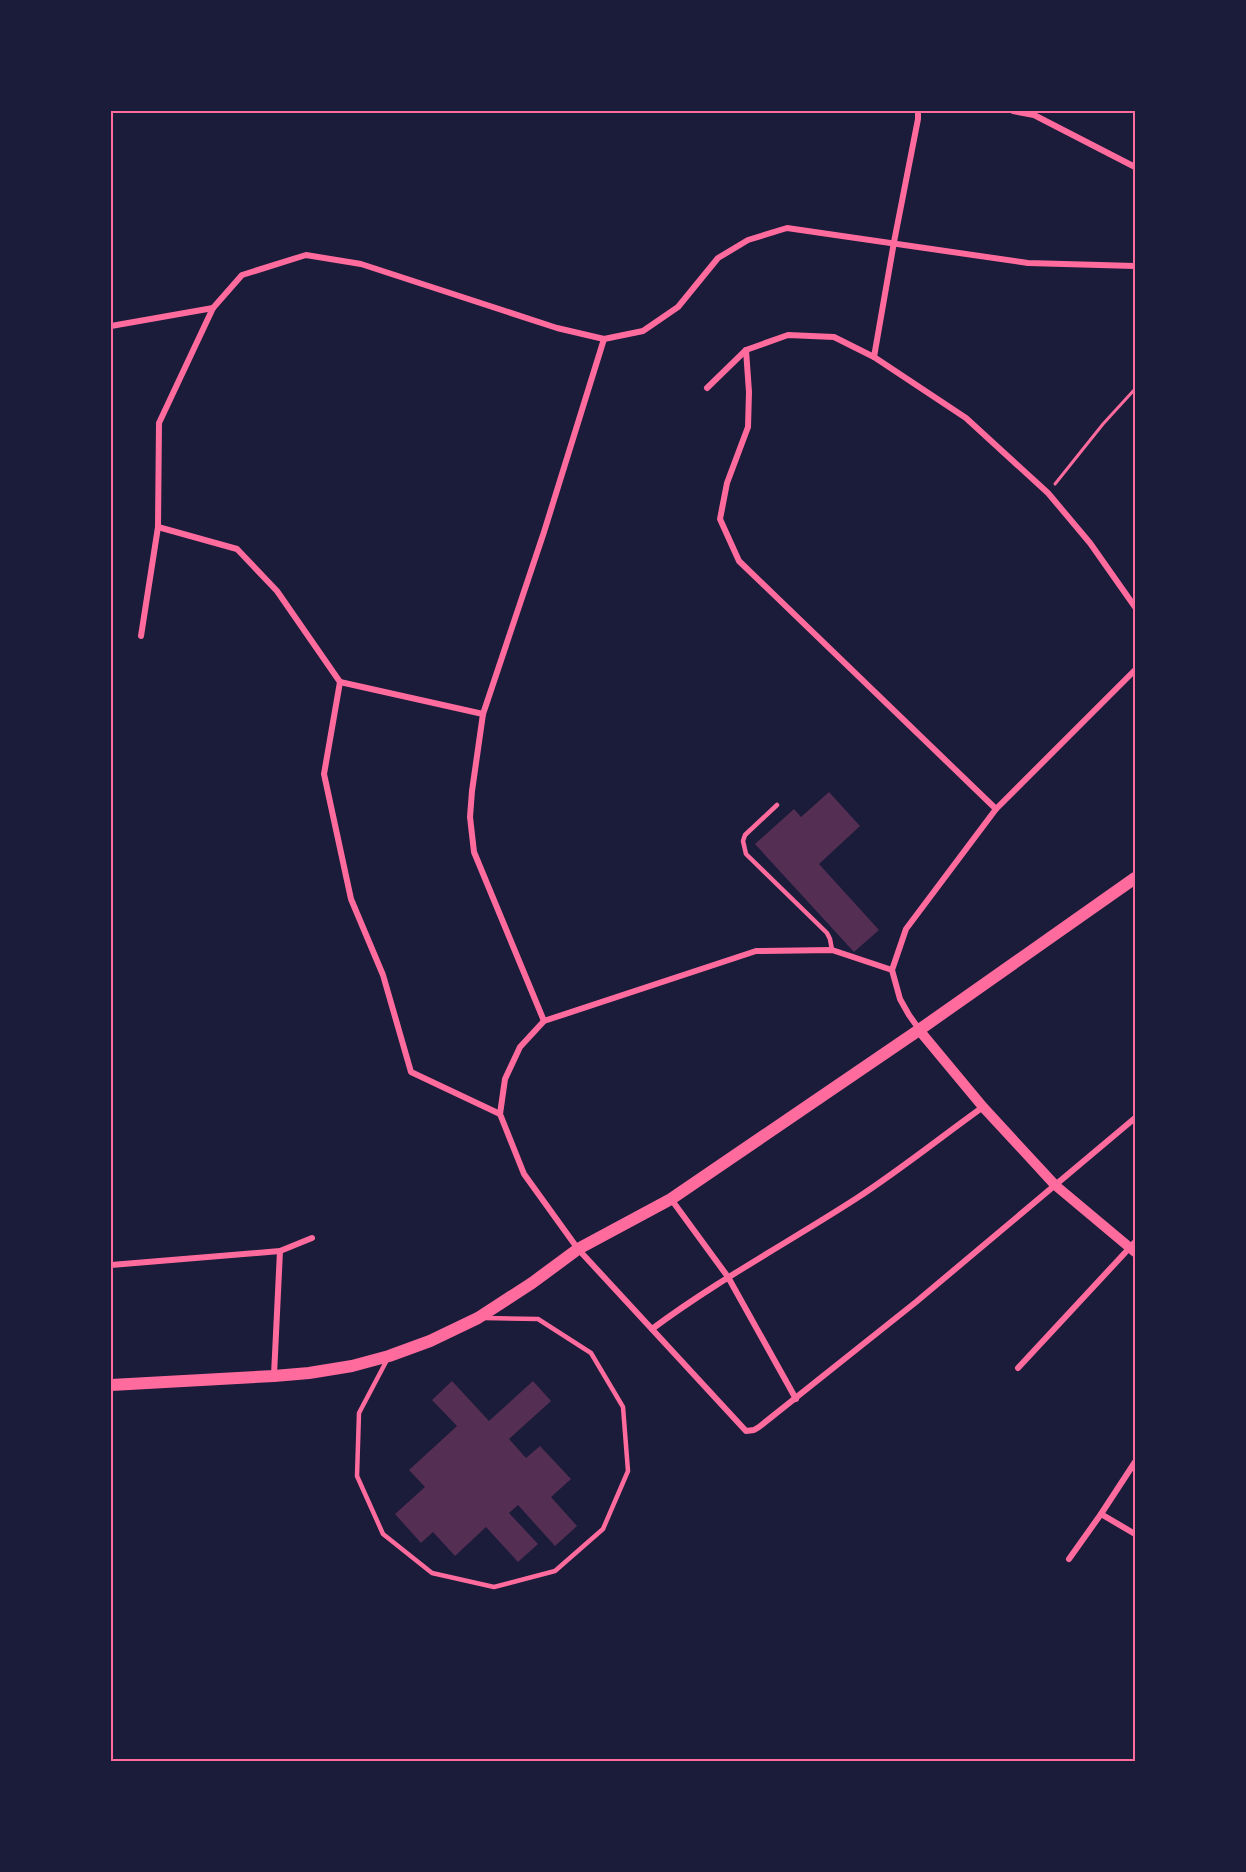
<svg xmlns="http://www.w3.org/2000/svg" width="1246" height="1872" viewBox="0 0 1246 1872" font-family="'Nunito Sans',sans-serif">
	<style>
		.building { fill: #542f53 }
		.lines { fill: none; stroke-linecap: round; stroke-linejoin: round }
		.path { stroke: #ff6b9d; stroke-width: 3 }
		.service { stroke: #ff6b9d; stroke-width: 4.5 }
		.minor { stroke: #ff6b9d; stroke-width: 6 }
		.tertiary { stroke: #ff6b9d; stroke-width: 10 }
		.secondary { stroke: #ff6b9d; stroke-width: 12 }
		.neatline { fill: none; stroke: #ff6b9d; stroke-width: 2 }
	</style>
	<rect width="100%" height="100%" fill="#1b1b3a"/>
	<!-- building -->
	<g class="building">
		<polygon points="829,792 860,826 819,864 879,930 854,952 755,844 794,809 801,817"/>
		<polygon points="452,1381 489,1421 533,1381 551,1401 509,1439 526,1458 540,1446 571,1479 551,1497 577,1526 555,1546 518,1505 509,1513 538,1544 518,1562 486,1527 455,1556 433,1532 421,1543 395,1514 425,1487 409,1470 457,1426 432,1400"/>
	</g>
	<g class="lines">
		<!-- path -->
		<polyline class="path" points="1055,484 1103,424 1135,389"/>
		<!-- service -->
		<g class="service">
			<polyline points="777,805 745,835 743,841 746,854 827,933 830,939 832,950"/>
			<polyline points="388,1358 359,1413 357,1476 383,1534 432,1573 494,1587 555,1571 603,1529 628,1471 623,1407 591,1353 538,1319 485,1318"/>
		</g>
		<!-- minor -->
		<g class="minor">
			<polyline points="1013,111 1034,115 1135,167"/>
			<polyline points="111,326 213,308 242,275 306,255 361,264 557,328 604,339 643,331 678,307 718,258 748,240 787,228 1028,263 1135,266"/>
			<polyline points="746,350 749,392 748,427 727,483 720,519 739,561 996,809"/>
			<polyline points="874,357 894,242 918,119 918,111"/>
			<polyline points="707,388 746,350 788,335 834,337 874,357 966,418 1048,493 1090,543 1135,607"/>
			<polyline points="158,527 237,549 277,591 340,682 324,774 351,899 383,975 411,1072 500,1114"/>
			<polyline points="141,636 158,527 159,423 213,308"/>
			<polyline points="340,682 483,714"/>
			<polyline points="892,970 832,950 756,951 544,1021 520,1047 505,1079 500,1114 524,1174 578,1249 746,1431 754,1430 759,1427 916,1302 1135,1118"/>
			<polyline points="544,1021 474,852 470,817 472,791 483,714 544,532 604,339"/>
			<polyline points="919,1029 909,1015 900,999 892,970 906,929 996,809 1135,670"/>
			<polyline points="671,1199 728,1277 796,1399"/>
			<polyline points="111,1265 280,1251 312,1238"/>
			<path d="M652,1329C718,1280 789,1242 857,1198C900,1170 941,1137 983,1107"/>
			<polyline points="1018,1368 1135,1242"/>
			<polyline points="274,1375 280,1251"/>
			<polyline points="1101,1514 1135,1534"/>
			<polyline points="1069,1559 1101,1514 1135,1462"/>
		</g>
		<!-- tertiary -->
		<polyline class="tertiary" points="919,1030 983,1107 1055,1185 1135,1252"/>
		<!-- secondary -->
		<polyline class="secondary" points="111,1385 274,1376 309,1373 352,1366 389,1356 430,1341 478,1318 532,1283 578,1249 671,1199 919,1030 1135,878"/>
	</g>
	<!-- border -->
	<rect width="1246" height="1872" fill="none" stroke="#1b1b3a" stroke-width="225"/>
	<rect x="112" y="112" width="1022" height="1648" class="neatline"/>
</svg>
